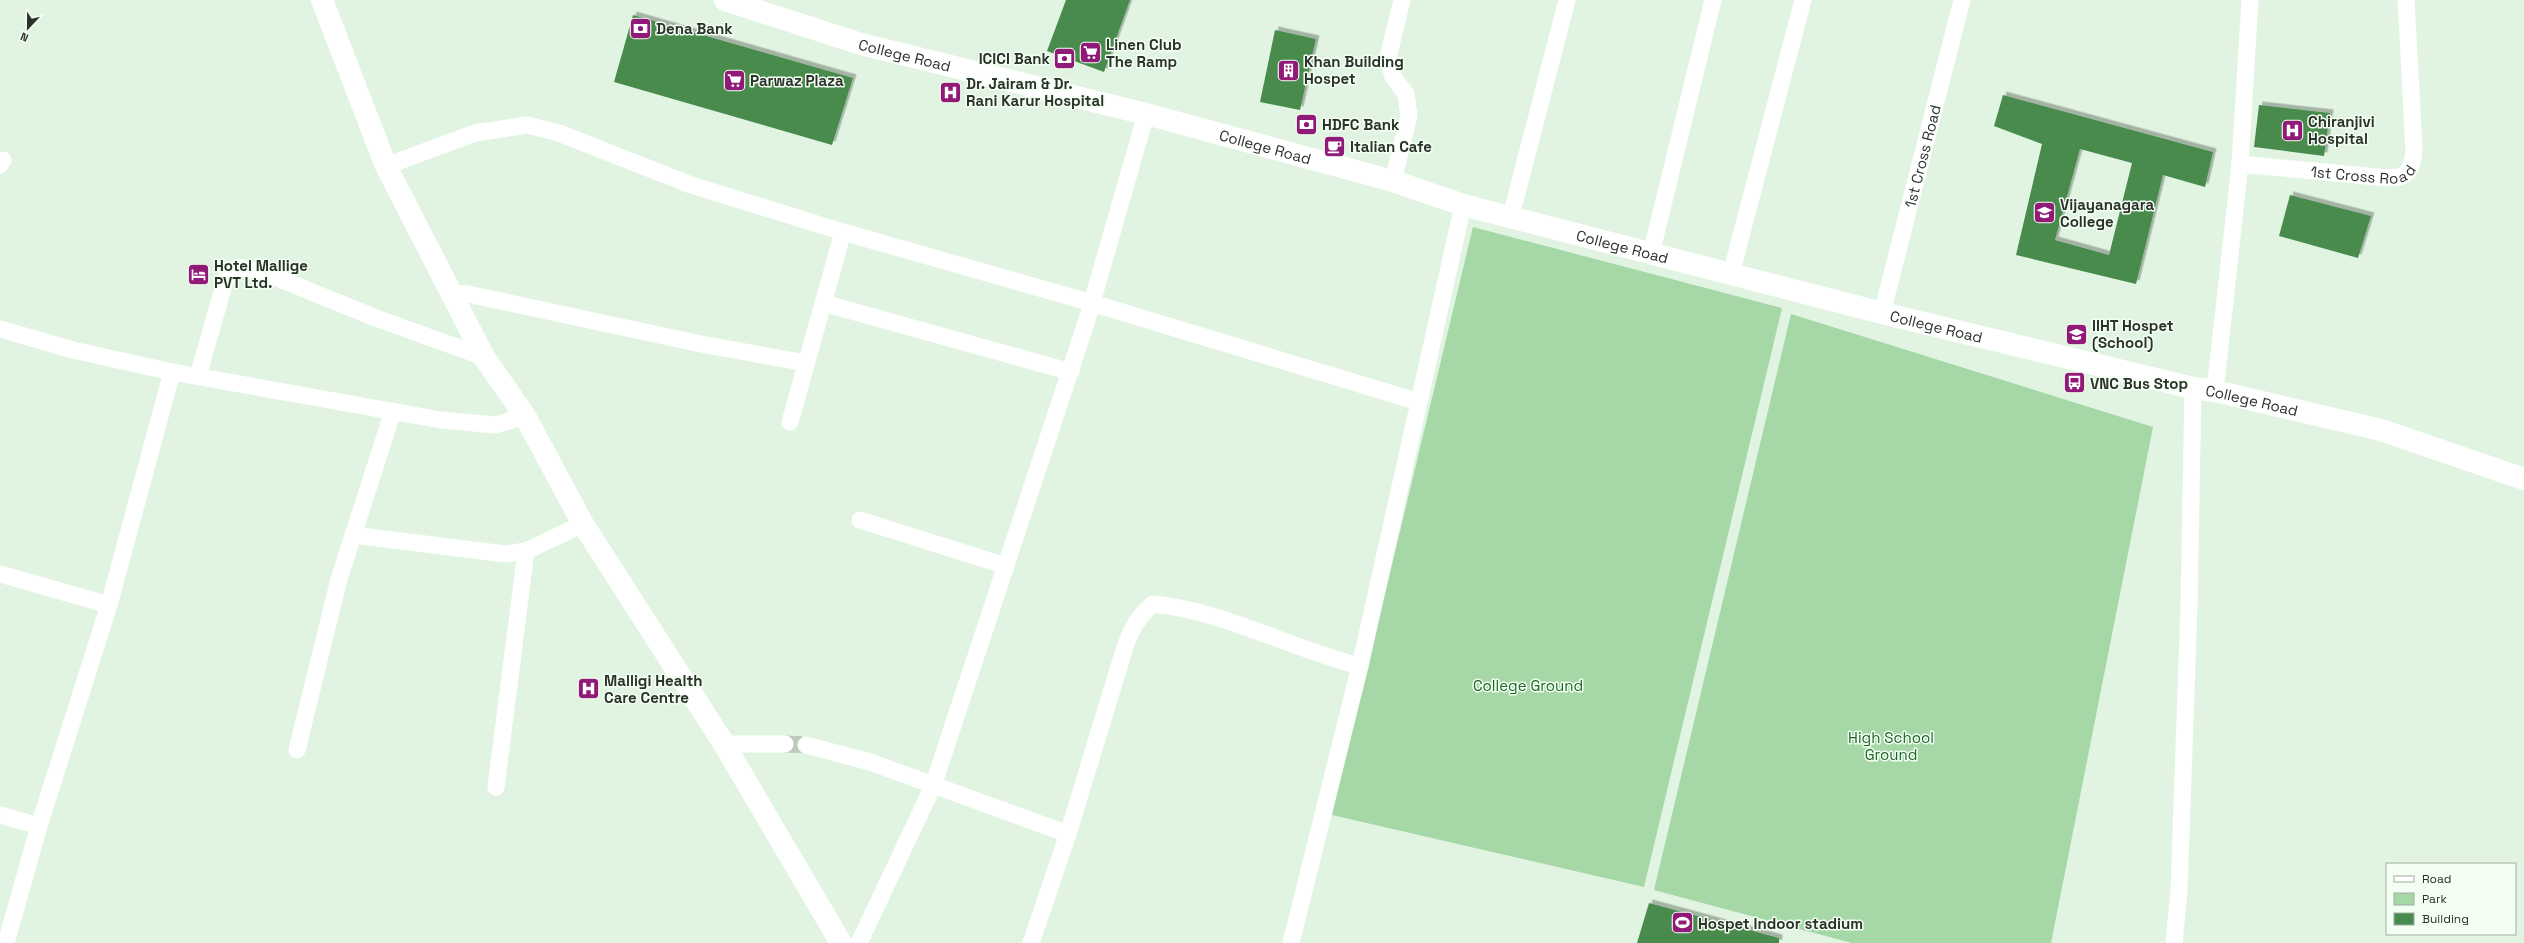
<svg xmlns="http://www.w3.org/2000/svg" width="2524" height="943" viewBox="0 0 2524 943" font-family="'Space Grotesk',sans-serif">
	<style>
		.green { fill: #a5d7a7 }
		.building { fill: #488b4e; fill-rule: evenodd; filter: url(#shadow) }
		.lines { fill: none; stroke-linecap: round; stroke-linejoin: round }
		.minor-tunnel { stroke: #bccdbc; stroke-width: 17; stroke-dasharray: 17 8; stroke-linecap: butt }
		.minor { stroke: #fff; stroke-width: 17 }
		.tertiary { stroke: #fff; stroke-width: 22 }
		.secondary { stroke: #fff; stroke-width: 22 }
		.labels { text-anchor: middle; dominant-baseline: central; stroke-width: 3; stroke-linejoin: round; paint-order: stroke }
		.poi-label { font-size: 15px; font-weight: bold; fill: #2a322a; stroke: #f3fff3; text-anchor: start }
		.street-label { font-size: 15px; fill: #2a322a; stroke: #f3fff3 }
		.park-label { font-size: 15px; fill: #1e6428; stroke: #f3fff3 }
	</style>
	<defs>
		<filter id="shadow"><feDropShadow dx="3.5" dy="-3.5" stdDeviation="0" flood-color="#0004"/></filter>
	</defs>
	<rect width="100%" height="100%" fill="#e1f4e1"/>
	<!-- green -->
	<g class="green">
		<polygon points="1473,227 1782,308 1644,887 1332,815"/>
		<polygon points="1791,314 2153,427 2051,943 1852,943 1654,890"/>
	</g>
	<!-- building -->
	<g class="building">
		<polygon points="1066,0 1130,0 1104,72 1047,51"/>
		<polygon points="633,15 853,78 832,145 614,82"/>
		<polygon points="1275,30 1316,39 1300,110 1260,102"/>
		<path d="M2003,95L2213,152L2205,187L2163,175L2136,284L2016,255L2042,144L1994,126ZM2080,149L2132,163L2109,255L2055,240Z"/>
		<polygon points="2259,105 2330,113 2324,156 2254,147"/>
		<polygon points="2290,195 2371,216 2358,258 2279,236"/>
		<polygon points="1649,903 1779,938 1779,943 1637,943"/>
	</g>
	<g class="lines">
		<!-- minor-tunnel -->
		<polyline class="minor-tunnel" points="785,744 806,745"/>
		<!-- minor -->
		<g class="minor">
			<path id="s1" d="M2240,164L2377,177C2403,179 2412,178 2414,149L2406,0"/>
			<polyline points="0,165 3,160"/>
			<polyline points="386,166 475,133 527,125 559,133 691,185 843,232 790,422"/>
			<polyline points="1393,181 1409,116 1406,94 1393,77 1388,58 1402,0"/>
			<polyline points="1511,216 1567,0"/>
			<polyline points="843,232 1092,303 1419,402"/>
			<polyline points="1651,254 1713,0"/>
			<polyline points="1731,274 1803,0"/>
			<polyline points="452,293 468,294 701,344 806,363"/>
			<polyline points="823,303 1071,372"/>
			<path id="s2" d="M1882,313L1962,0"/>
			<polyline points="0,329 73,350 172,372 441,420 496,425 525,416"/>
			<polyline points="198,376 226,278 238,267 270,275 376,318 484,357"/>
			<polyline points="2215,391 2240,164 2250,0"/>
			<polyline points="860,520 1006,566"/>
			<polyline points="353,535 505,554 526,551 583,524"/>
			<polyline points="0,574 109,605"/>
			<polyline points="724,744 785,744"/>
			<polyline points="806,745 870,762 1068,834"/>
			<polyline points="297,750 339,579 393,411"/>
			<polyline points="496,787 526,551"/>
			<polyline points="0,815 39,826"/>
			<polyline points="6,943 39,826 109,605 172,372"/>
			<polyline points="859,943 933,786 1087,320 1146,114"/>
			<path d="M1031,943L1068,834L1125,647C1131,630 1138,616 1153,604C1225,611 1291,649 1360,666"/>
			<polyline points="1291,943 1360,666 1463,205"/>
			<polyline points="2174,943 2179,891 2189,606 2193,388"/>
		</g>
		<!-- tertiary -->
		<polyline class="tertiary" points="322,0 386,166 484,357 525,416 583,524 724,744 841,943"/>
		<!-- secondary -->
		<path class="secondary" id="s3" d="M725,0L861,44L1146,114L1393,181L1463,205L1882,313L2193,388L2215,391L2381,430L2524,479"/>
	</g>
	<!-- icons -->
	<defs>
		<symbol id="bank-square" viewBox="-11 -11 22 22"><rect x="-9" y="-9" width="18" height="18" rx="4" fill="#911a78" stroke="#f3fff3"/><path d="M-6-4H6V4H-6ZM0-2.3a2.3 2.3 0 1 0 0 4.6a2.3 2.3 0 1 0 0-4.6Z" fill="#fff"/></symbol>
		<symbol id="supermarket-square" viewBox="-11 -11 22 22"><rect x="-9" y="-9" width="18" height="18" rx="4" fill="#911a78" stroke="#f3fff3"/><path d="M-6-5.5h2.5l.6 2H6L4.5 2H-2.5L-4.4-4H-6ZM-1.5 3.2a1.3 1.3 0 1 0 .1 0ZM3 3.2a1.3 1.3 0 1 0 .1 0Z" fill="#fff"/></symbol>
		<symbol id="building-square" viewBox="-11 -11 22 22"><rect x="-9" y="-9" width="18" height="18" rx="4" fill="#911a78" stroke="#f3fff3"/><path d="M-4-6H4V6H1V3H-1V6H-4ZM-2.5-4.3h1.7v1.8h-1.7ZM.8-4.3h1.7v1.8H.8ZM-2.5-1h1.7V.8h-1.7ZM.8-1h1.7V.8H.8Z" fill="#fff"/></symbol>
		<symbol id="hospital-square" viewBox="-11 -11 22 22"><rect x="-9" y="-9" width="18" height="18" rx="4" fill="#911a78" stroke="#f3fff3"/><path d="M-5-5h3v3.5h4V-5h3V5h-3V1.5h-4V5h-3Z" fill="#fff"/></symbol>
		<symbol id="cafe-square" viewBox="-11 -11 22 22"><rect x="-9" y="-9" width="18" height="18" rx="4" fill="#911a78" stroke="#f3fff3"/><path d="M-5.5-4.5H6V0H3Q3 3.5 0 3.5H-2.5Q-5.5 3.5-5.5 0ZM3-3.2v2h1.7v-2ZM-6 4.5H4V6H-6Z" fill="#fff"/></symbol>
		<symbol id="university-square" viewBox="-11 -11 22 22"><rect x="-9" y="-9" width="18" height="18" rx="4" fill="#911a78" stroke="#f3fff3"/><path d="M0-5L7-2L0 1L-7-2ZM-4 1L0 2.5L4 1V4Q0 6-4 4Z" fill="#fff"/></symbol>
		<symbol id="hotel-square" viewBox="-11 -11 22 22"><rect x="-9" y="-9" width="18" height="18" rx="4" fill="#911a78" stroke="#f3fff3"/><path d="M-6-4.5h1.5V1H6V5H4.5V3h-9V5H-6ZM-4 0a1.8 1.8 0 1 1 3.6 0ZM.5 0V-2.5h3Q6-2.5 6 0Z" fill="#fff"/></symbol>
		<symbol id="school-square" viewBox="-11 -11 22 22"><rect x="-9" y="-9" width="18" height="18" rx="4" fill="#911a78" stroke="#f3fff3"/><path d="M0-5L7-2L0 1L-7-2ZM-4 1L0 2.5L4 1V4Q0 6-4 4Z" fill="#fff"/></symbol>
		<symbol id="bus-square" viewBox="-11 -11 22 22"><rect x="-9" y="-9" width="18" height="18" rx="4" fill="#911a78" stroke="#f3fff3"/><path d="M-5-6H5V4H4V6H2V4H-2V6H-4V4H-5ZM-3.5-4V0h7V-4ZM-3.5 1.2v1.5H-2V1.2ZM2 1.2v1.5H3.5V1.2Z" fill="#fff"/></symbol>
		<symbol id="stadium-square" viewBox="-11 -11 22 22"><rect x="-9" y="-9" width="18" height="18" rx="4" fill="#911a78" stroke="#f3fff3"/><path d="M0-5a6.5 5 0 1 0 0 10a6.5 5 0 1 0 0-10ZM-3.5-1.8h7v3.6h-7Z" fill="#fff"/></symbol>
	</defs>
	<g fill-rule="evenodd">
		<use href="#bank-square" x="628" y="16" width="25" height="25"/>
		<use href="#supermarket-square" x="1078" y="40" width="25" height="25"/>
		<use href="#bank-square" x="1052" y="46" width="25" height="25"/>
		<use href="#building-square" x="1276" y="58" width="25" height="25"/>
		<use href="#supermarket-square" x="722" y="68" width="25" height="25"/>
		<use href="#hospital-square" x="938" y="80" width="25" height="25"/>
		<use href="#bank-square" x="1294" y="112" width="25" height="25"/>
		<use href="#hospital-square" x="2280" y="118" width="25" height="25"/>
		<use href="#cafe-square" x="1322" y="134" width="25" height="25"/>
		<use href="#university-square" x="2032" y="200" width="25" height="25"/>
		<use href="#hotel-square" x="186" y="262" width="25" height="25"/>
		<use href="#school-square" x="2064" y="322" width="25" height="25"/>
		<use href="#bus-square" x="2062" y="370" width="25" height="25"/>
		<use href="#hospital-square" x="576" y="676" width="25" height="25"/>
		<use href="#stadium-square" x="1670" y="910" width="25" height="25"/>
	</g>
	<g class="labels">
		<!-- poi labels -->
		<g class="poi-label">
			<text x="656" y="28">Dena Bank</text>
			<text x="1106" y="44">Linen Club<tspan x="1106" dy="17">The Ramp</tspan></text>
			<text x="1050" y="58" text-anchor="end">ICICI Bank</text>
			<text x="1304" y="61">Khan Building<tspan x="1304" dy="17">Hospet</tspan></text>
			<text x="750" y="80">Parwaz Plaza</text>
			<text x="966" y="83">Dr. Jairam &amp; Dr.<tspan x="966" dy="17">Rani Karur Hospital</tspan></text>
			<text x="2308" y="121">Chiranjivi<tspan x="2308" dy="17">Hospital</tspan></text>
			<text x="1322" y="124">HDFC Bank</text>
			<text x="1350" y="146">Italian Cafe</text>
			<text x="2060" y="204">Vijayanagara<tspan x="2060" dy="17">College</tspan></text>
			<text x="214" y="265">Hotel Mallige<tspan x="214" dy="17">PVT Ltd.</tspan></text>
			<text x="2092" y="325">IIHT Hospet<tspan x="2092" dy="17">(School)</tspan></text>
			<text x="2090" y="383">VNC Bus Stop</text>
			<text x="604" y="680">Malligi Health<tspan x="604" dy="17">Care Centre</tspan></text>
			<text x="1698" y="923">Hospet Indoor stadium</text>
		</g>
		<!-- street labels -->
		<g class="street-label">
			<text stroke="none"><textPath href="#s3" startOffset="188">College Road</textPath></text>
			<text stroke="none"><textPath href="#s3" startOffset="560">College Road</textPath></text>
			<text stroke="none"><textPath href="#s2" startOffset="162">1st Cross Road</textPath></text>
			<text stroke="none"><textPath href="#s1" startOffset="124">1st Cross Road</textPath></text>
			<text stroke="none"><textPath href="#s3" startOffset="931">College Road</textPath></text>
			<text stroke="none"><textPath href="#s3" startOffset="1255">College Road</textPath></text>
			<text stroke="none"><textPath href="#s3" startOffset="1579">College Road</textPath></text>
		</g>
		<!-- park labels -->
		<g class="park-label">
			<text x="1528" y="685">College Ground</text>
			<text x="1891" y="737">High School<tspan x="1891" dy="17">Ground</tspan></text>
		</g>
	</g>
	<!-- legend -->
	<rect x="2386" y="863" width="130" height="72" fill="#f3fff3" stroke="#a3ada3"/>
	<rect x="2394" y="876" width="20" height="6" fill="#ffffff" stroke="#a3ada3"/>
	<text x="2422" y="883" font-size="12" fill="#2a322a">Road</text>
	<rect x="2394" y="893" width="20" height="12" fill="#a5d7a7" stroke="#a3ada3"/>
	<text x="2422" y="903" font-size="12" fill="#2a322a">Park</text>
	<rect x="2394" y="913" width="20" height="12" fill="#488b4e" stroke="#a3ada3"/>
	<text x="2422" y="923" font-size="12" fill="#2a322a">Building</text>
	<!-- north arrow -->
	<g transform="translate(28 28) rotate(202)" stroke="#f3fff3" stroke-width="3" paint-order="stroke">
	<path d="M0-3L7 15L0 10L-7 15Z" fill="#2a322a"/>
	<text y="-6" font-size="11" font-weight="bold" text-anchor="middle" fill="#2a322a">N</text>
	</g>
</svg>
